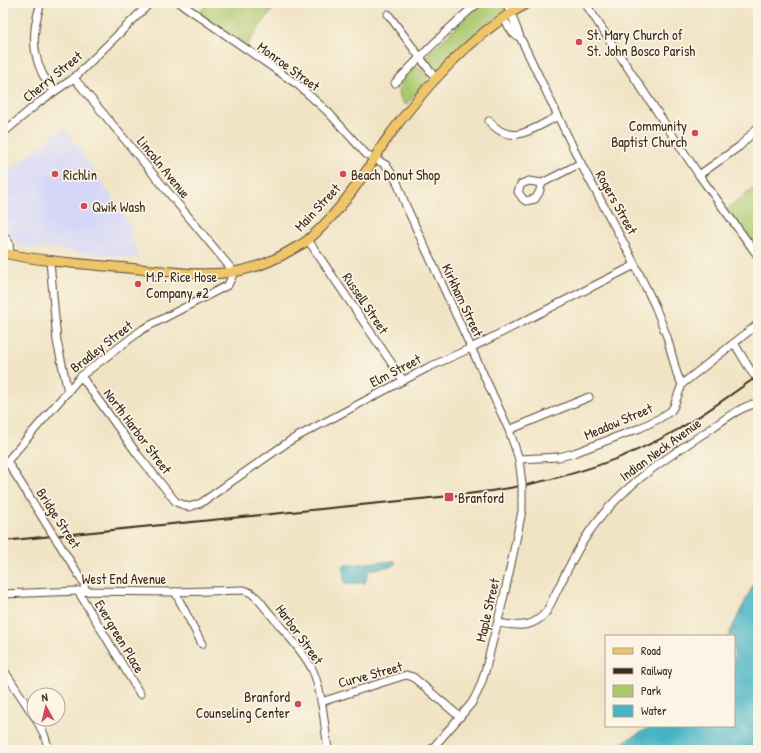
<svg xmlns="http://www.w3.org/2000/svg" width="761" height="753" viewBox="0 0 761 753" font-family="'Patrick Hand',sans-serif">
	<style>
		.built { fill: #d6d7f8 }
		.green { fill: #abc86f; stroke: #737946 }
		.water { fill: #47b3c4; stroke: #416e71 }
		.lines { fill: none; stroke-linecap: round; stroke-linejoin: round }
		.minor-casing { stroke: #564637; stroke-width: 9 }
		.major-casing { stroke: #564637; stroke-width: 11 }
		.minor { stroke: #fff; stroke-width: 7 }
		.major { stroke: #eec569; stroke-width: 9 }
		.rail { stroke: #3b2a1e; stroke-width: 2 }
		.minor-bridge-casing { stroke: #564637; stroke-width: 9; stroke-linecap: butt }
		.minor-bridge { stroke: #fff; stroke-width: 7 }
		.poi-dot { fill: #d1495b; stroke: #fcf5e5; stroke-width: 1.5 }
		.labels { text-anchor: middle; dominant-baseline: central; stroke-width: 3.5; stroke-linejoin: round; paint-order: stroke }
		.poi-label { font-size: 14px; fill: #3b2a1e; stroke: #fcf5e5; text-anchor: start }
		.street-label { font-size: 14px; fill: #3b2a1e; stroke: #fcf5e5 }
	</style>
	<rect width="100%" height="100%" fill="#fcf5e5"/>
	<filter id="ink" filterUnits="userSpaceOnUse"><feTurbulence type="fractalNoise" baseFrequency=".025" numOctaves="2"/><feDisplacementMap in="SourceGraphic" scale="8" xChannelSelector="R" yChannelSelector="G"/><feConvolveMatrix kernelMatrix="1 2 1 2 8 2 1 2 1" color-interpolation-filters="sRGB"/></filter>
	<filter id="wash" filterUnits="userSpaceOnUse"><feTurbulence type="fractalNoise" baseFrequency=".012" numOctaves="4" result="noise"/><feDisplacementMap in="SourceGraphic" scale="16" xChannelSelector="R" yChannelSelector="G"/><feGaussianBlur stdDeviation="0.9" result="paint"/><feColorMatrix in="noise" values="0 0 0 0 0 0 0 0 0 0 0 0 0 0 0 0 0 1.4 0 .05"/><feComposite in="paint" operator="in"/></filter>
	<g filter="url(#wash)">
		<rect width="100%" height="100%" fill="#f0e4c5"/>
		<!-- built -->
		<polygon class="built" points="64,127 129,223 138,258 18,246 3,221 3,174 32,153"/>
		<!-- green -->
		<g class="green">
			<polygon points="207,3 277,3 246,46 200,13"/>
			<polygon points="481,3 503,3 505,9 485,25 438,70 434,71 426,60 427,55"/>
			<path d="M415,67C421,67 427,73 428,79L407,104H405C402,102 401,100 400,96C396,81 405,77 415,67Z"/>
			<polygon points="758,185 758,256 725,210"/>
		</g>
		<!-- water -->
		<g class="water">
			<polygon points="392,561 395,561 395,564 393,566 369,570 365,583 348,584 345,583 344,577 344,566 347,565"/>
			<polygon points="758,575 758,750 609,750 652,726 734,726 734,636 728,636"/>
		</g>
	</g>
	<g filter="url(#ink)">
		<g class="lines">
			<defs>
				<g id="minor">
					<path d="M41,3C33,27 31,49 42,73C45,79 50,85 54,91"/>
					<polyline points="180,3 298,85 328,112 366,154 386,165 397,182 406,206 509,430 519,459 522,484"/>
					<polyline points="506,3 511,13 520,37 581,164 628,251 655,306 667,337 677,374 682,384"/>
					<polyline points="585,3 699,175 758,256"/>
					<polyline points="388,14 436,79"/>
					<polyline points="503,18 513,33 519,37"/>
					<path d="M395,83C422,55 448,28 478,3"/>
					<path d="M489,121C511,148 534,128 558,116"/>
					<polyline points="3,133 38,103 74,78 150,3"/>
					<polyline points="699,175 740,146 758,127"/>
					<polyline points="542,183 529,181 521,184 518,192 523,199 526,201 535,199 539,193 542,183 581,163"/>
					<polyline points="3,234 9,243 10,254"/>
					<polyline points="308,240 403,380"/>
					<polyline points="50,261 57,341 68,392"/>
					<polyline points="734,343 751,371 758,380"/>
					<polyline points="81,376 138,455 176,502 189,507 201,503 291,440 427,368 471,348 635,265"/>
					<polyline points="509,430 589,397"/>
					<polyline points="519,459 559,457 574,453 640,428 660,418 671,411 674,406 682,384 758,324"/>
					<polyline points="7,461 52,533"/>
					<polyline points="3,466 81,376 143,329 228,285 234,272 74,78"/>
					<polyline points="58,542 84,583 85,591"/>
					<polyline points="78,591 140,694"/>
					<polyline points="175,592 202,644"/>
					<path d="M3,594L78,591L175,592L244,590C257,594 262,605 271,615C283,630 305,653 313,671C322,691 325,728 328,750"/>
					<path d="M498,623C519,626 533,629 547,611C558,589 569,565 582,543C612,494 655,465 703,434C720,423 738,407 758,403"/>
					<polyline points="3,669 34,716"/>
					<polyline points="321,702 406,675 413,677 460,717"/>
					<polyline points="36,719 44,734 49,750"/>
					<path d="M431,750L471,704C484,684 487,662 493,640C505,597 513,554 522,511V498"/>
				</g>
				<path id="major" d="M3,253C44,262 86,264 127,268C159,270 192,276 224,273C249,271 272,262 293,249C298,246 305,243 309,239C332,219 352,193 369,167C374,159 379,151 384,143C419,93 474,31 528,3"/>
			</defs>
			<!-- minor casing -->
			<use href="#minor" class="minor-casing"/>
			<!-- major casing -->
			<use href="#major" class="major-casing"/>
			<!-- minor -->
			<use href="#minor" class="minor"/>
			<!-- major -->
			<use href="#major" class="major"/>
			<!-- rail -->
			<path class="rail" d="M3,541L460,495C536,487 610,468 677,430C705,414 731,394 758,376"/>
			<defs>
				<g id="minor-bridge">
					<polyline points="522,484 522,498"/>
					<polyline points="52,533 58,542"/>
				</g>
			</defs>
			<!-- minor-bridge casing -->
			<use href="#minor-bridge" class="minor-bridge-casing"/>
			<!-- minor-bridge -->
			<use href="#minor-bridge" class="minor-bridge"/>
		</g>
	</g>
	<!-- markers -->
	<g class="poi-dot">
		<circle cx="579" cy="42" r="4"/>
		<circle cx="695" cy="133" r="4"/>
		<circle cx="55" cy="174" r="4"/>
		<circle cx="343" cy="174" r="4"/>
		<circle cx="84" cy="206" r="4"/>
		<circle cx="138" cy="284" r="4"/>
		<rect x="444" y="492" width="10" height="10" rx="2"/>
		<circle cx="298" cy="704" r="4"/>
	</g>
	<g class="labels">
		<!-- poi labels -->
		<g class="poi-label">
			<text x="587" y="34">St. Mary Church of<tspan x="587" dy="16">St. John Bosco Parish</tspan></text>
			<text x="687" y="125" text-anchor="end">Community<tspan x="687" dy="16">Baptist Church</tspan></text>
			<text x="63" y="174">Richlin</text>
			<text x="351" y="174">Beach Donut Shop</text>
			<text x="92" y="206">Qwik Wash</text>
			<text x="146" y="276">M.P. Rice Hose<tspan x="146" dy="16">Company #2</tspan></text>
			<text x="458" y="497">Branford</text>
			<text x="290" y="696" text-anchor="end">Branford<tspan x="290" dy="16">Counseling Center</tspan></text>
		</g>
		<!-- street labels -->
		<g class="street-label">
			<text transform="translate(289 66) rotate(36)">Monroe Street</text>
			<text transform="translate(52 76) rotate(-39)">Cherry Street</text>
			<text transform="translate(164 167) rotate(51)">Lincoln Avenue</text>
			<text transform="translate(617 202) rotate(61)">Rogers Street</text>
			<text transform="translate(317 207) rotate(-47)">Main Street</text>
			<text transform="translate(463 300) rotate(65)">Kirkham Street</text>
			<text transform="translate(366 303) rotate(56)">Russell Street</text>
			<text transform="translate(101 346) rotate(-38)">Bradley Street</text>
			<text transform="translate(395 370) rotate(-27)">Elm Street</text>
			<text transform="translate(618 421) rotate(-23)">Meadow Street</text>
			<text transform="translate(138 431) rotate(53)">North Harbor Street</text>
			<text transform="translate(660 449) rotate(-36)">Indian Neck Avenue</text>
			<text transform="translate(59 518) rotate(57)">Bridge Street</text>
			<text x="124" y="578">West End Avenue</text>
			<text transform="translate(487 610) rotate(-77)">Maple Street</text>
			<text transform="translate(300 634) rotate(54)">Harbor Street</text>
			<text transform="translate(120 636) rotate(59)">Evergreen Place</text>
			<text transform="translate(370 674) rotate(-15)">Curve Street</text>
		</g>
	</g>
	<!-- margin -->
	<rect width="761" height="753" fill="none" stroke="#fcf5e5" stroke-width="16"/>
	<!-- legend -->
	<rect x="605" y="635" width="130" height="92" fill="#fcf5e5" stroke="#afa495"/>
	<rect x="613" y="648" width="20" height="6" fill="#eec569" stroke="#afa495"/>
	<text x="641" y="655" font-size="12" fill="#3b2a1e">Road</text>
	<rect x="613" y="668" width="20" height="6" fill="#3b2a1e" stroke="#afa495"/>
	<text x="641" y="675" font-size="12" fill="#3b2a1e">Railway</text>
	<rect x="613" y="685" width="20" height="12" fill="#abc86f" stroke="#afa495"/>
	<text x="641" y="695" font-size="12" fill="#3b2a1e">Park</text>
	<rect x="613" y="705" width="20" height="12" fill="#47b3c4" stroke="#afa495"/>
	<text x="641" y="715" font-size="12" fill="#3b2a1e">Water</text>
	<!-- north arrow -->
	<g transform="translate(46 707) rotate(352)"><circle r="19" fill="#fcf5e5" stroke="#afa495"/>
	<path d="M0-3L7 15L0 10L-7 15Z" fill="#d1495b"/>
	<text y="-6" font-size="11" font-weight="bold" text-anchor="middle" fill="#3b2a1e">N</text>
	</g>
</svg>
